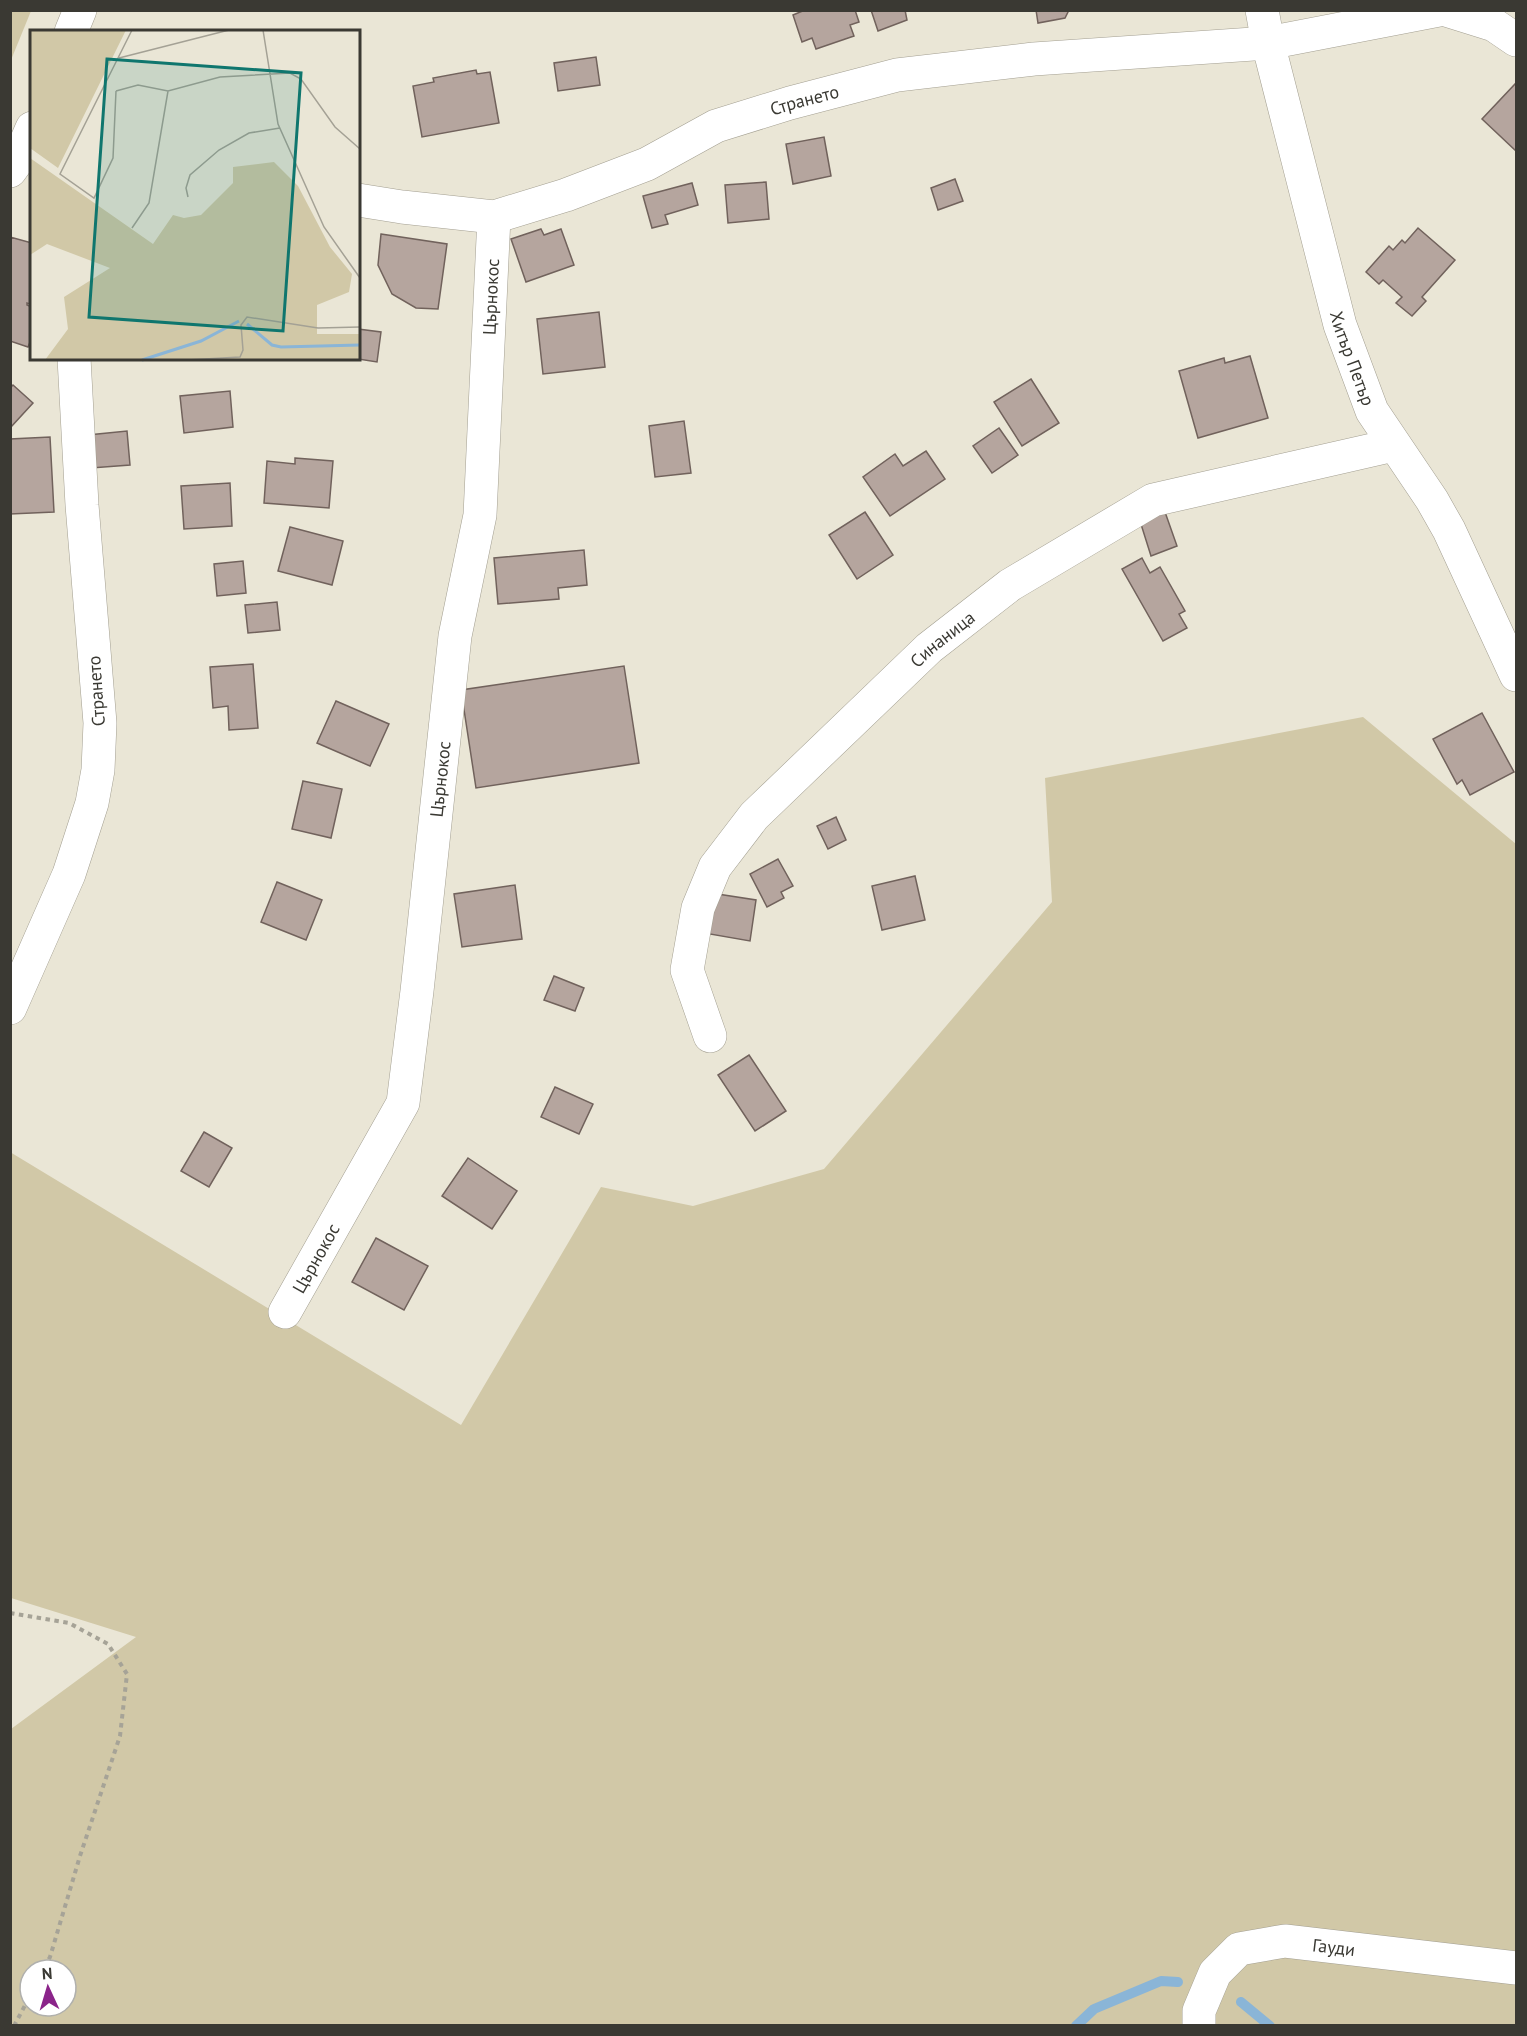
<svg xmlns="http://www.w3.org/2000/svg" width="1527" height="2036" viewBox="0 0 1527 2036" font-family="'PT Sans',sans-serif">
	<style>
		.green { fill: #d1c8a7; fill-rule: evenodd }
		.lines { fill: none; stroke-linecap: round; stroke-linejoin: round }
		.stream { stroke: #8ab5d7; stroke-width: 10 }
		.building { fill: #b5a59e; stroke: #71625c; stroke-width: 1.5 }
		.minor-casing { stroke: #a39f91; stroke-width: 34 }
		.path { stroke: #a6a397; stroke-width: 4; stroke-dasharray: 4.5 4.5; stroke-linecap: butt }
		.minor { stroke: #fff; stroke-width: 33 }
		.labels { text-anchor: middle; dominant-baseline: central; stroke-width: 6; stroke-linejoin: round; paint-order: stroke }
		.street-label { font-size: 18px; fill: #3a3933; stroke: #fff }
		.inset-river { fill: none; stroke: #8ab5d7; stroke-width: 3 }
		.inset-road { fill: none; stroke: #a4a195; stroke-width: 1.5 }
		.view { fill: #0f766e; fill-opacity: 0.15; stroke: #0f766e; stroke-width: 3 }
		.inset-edge { fill: none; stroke: #3a3933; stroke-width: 3 }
	</style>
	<rect width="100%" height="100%" fill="#eae6d6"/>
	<!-- green -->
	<g class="green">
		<polygon points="11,10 31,11 11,60 10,11"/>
		<path d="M1363,717L1516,844V2025H11V1729L136,1637L11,1598L10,1152L461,1425L601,1187L693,1206L824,1169L1052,902L1045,778ZM30,1970H66V2006H30Z"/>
	</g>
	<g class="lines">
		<!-- stream -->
		<g class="stream">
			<polyline points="1241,2002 1270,2026"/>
			<polyline points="1076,2026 1094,2009 1161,1981 1178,1982"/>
		</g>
	</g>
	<!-- building -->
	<g class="building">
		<polygon points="805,10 855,10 859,22 850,25 854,36 816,49 812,38 802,42 793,15"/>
		<polygon points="871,10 905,10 907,20 878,31"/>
		<polygon points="1036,10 1069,10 1065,18 1038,23"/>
		<polygon points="596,57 600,85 558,91 554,63"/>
		<polygon points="476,70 477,74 490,72 499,123 422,137 413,86 434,82 433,78"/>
		<polygon points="1516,83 1516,151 1482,119"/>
		<polygon points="824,137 831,176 793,184 786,144"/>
		<polygon points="955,179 963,201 938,210 931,188"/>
		<polygon points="766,182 769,219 728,223 725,185"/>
		<polygon points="692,183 698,205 665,215 668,224 652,228 643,196"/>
		<polygon points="1418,228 1455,260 1422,297 1426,301 1412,316 1396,303 1402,297 1383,280 1379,284 1366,272 1389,246 1393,250 1402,240 1405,243"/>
		<polygon points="541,229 544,235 561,229 574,265 526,282 511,239"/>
		<polygon points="381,234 447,244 438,309 416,308 392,294 378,265"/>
		<polygon points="10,237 32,243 32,298 30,304 27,303 27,305 32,307 32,337 28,347 10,341"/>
		<polygon points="599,312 605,367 543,374 537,319"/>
		<polygon points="358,329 381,332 377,362 352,358 358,358"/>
		<polygon points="1250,356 1268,418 1198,438 1179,371 1224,358 1225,363"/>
		<polygon points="1031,379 1059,423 1022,446 994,402"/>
		<polygon points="13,385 33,403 10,428 10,388"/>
		<polygon points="230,391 233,427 184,433 180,396"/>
		<polygon points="684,421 691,473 655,477 649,426"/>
		<polygon points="999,428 1018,455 992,473 973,446"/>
		<polygon points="127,431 130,465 91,468 88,435"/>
		<polygon points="50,437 54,512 10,514 10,439"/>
		<polygon points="926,451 945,479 890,516 863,477 895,454 903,466"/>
		<polygon points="295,458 333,461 329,508 264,503 267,461 295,464"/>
		<polygon points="230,483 232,526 184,529 181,486"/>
		<polygon points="865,512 893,555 857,579 829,535"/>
		<polygon points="1165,512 1177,546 1151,556 1140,521"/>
		<polygon points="290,527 343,541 332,585 278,571"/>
		<polygon points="584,550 587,585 558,588 559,599 498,604 494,558"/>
		<polygon points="1142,558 1150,573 1160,567 1185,611 1179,614 1187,628 1163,641 1122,569"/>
		<polygon points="243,561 246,593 217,596 214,564"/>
		<polygon points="277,602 280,630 248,633 245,605"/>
		<polygon points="253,664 258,728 229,730 228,706 213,708 210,667"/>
		<polygon points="624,666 639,763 476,788 461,690"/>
		<polygon points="336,701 389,724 370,766 317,743"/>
		<polygon points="1482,713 1514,772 1470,795 1462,780 1457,784 1433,739"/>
		<polygon points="303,781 342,789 331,838 292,829"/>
		<polygon points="836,817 846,840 828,849 817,826"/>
		<polygon points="778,859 793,886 781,892 784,898 767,907 750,874"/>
		<polygon points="915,876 925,920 882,930 872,886"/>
		<polygon points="277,882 322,900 306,940 261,922"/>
		<polygon points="515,885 522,939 462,947 454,894"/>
		<polygon points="711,893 756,900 750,941 704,933"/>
		<polygon points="554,976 584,988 575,1011 544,1000"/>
		<polygon points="749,1055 786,1111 755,1131 718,1075"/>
		<polygon points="555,1087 593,1104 579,1134 541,1117"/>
		<polygon points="204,1132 232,1148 209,1187 181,1171"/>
		<polygon points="468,1158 517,1191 492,1229 442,1196"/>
		<polygon points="376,1238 428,1266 404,1310 352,1282"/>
	</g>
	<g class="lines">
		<defs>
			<g id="minor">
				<path id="s1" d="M1262,10L1268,43L1340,325L1372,411L1432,500L1449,530L1516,675"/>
				<polyline points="1446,10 1494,25 1516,40"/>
				<polyline points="71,32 80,10"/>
				<polyline points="10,171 18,160 32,128"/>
				<path id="s2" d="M358,200L402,207L494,217L566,195L647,164L716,126L790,103L897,75L1034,59L1268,43L1439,10"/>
				<polyline points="10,1008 69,874 92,803 98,770 100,723 82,505 74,358"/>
				<path id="s3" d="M710,1036L687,970L698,908L715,867L754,816L929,648L1010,585L1153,500L1394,445"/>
				<path id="s4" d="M285,1312L403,1103L417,991L455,636L480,515L494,217"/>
				<path id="s5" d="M1199,2026V2011L1215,1973L1239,1949L1285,1941L1516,1968"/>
			</g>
		</defs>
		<!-- minor casing -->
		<use href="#minor" class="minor-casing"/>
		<!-- path -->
		<g class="path">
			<polyline points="10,1613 69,1623 108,1644 127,1674 120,1736 80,1856 50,1957 43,1970"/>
			<polyline points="14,2026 30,1996"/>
		</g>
		<!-- minor -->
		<use href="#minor" class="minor"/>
	</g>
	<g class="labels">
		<!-- street labels -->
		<g class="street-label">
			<text stroke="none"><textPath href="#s2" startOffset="470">Странето</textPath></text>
			<text stroke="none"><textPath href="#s4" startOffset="1052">Църнокос</textPath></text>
			<text stroke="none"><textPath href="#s1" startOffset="360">Хитър Петър</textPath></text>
			<text stroke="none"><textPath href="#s3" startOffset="500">Синаница</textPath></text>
			<text transform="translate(96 691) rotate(-94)">Странето</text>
			<text stroke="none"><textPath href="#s4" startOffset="566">Църнокос</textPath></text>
			<text stroke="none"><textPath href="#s4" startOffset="62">Църнокос</textPath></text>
			<text stroke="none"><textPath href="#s5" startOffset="186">Гауди</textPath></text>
		</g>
	</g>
	<!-- overview -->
	<g transform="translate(30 30)">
		<rect width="330" height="330" fill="#eae6d6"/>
		<path d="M0,0H96L28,138L0,118ZM0,128L123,214L143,185L154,188L171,185L203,153V137L244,132L268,156L300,217L322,244L319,262L287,275V304H330V330H15L38,299L34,267L80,238L17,214L0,225Z" fill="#d1c8a7"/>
		<path class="inset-river" d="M217,294L242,315L251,317L330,315M112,330L171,311L209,291"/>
		<path class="inset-road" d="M233,0L248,94L294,197L330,248M89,28L199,0M86,61L83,128L64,168L30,144L102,0M86,61L108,55L138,61L190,47L260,43L271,49L305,97L330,119M158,167L156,158L160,145L189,120L219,103L250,98M102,198L119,173L138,61M157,330L210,327L213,320L211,295L217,287L288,298L330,297"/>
		<path class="view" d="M77,29L271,43L253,301L59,287Z"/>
		<rect width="330" height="330" class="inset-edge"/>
	</g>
	<!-- border -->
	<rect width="1527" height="2036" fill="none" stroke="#3a3933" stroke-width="24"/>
	<!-- north arrow -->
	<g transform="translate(48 1988) rotate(356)"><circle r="28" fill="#ffffff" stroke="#b0b0ad" stroke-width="1.5"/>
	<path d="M0-4.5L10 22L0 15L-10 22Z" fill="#8b248a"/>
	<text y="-9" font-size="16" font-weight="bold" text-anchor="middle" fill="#3a3933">N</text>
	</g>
</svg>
